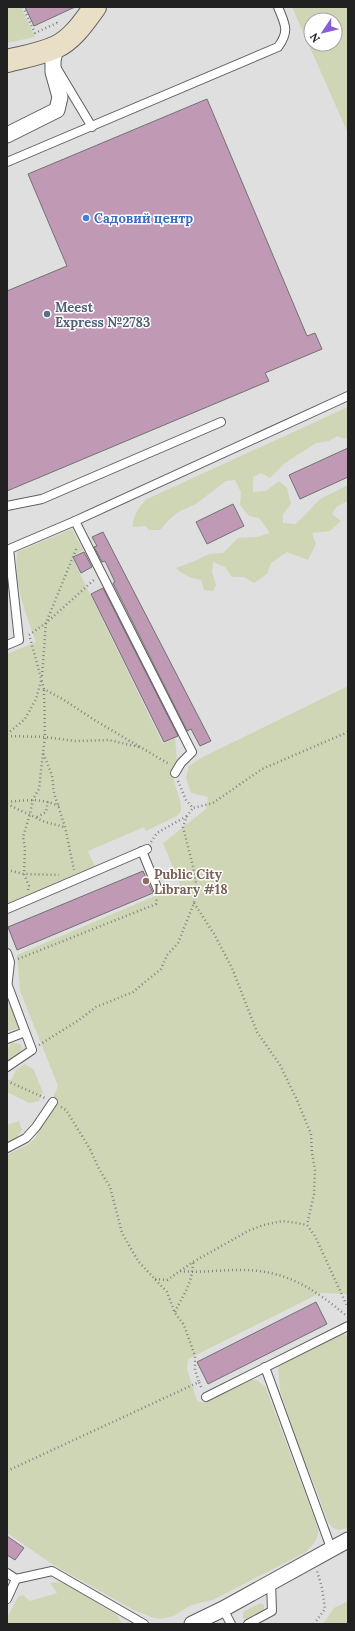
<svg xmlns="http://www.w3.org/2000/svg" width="355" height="1631" viewBox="0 0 355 1631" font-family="Lora,serif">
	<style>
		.green { fill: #cfd6b5; fill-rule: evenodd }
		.building { fill: #c09ab5; stroke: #727172 }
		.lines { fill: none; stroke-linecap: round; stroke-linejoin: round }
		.lane-casing { stroke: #5f5f60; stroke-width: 10 }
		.street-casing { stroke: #5f5f60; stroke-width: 17 }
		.secondary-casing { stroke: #5f5f60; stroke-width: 24 }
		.path { stroke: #838384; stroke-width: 2.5; stroke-dasharray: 1 3; stroke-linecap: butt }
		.lane { stroke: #fff; stroke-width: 8 }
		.street { stroke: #fff; stroke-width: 15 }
		.secondary { stroke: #e9dec6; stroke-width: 22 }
		.shop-dot { fill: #3f7fe0; stroke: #fff; stroke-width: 1.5 }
		.service-dot { fill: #5c6f8a; stroke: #fff; stroke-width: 1.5 }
		.education-dot { fill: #8d6e63; stroke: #fff; stroke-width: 1.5 }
		.labels { text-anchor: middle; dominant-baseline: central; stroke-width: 3; stroke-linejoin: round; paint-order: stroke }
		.shop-label { font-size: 13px; font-weight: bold; fill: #366cbe; stroke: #fff; text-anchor: start }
		.service-label { font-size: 13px; font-weight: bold; fill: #4e5e75; stroke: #fff; text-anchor: start }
		.education-label { font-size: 13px; font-weight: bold; fill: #785e54; stroke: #fff; text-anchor: start }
	</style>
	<rect width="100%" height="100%" fill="#dfdfe0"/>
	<!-- green -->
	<g class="green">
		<polygon points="7,7 21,7 35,37 7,43"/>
		<path d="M292,7H348V133ZM311,20H335V44H311Z"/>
		<path d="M348,407V437L345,439L337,436L329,441L316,443L285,463L270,478L261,473L253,477V492L266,491L279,481L287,488L291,504L283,514V523L296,524L320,499L348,485V501L336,507L332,514L341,521L330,531L312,533L316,544L308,560L287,552L271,563L267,574L254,583L244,577H232L225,567L213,562L212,572L216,585L213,591L204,590L201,580C191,578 183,575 176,568L197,560L209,554L223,553L238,538L257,537L270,533L259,518L249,516L240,505L241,492L235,480L226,481L196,504L178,512L167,522L160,530H149L145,526L133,527C133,515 138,508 147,499Z"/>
		<path d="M72,529L83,550L72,557L163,744L175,738L177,761L173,777L181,804V811L177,816L146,831L144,827L88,851L95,867L7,904V654L36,642C25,612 14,585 17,552Z"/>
		<path d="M348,686V1294L320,1293L188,1359L187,1369L196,1398C198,1402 200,1403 205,1402L250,1380H256L265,1386L318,1528C319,1539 313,1545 306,1552L213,1600L191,1605L174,1616L160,1619L151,1617L132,1609L52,1564L7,1533V1155L29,1144L36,1137L58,1086L20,991L17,955L180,885L163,843L206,809L208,797L191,793L186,778L189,766L201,758Z"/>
		<polygon points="9,997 19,1024 18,1028 9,1031 7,1030"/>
		<path d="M12,1043L21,1044L22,1047C20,1054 14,1061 7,1060L8,1048Z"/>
		<polygon points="25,1064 34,1070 43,1093 39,1101 29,1103 7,1092 7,1081 12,1079 16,1070"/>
		<polygon points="19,1121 22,1130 13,1142 7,1145 7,1125"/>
		<polygon points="343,1334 348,1336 348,1528 339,1530 333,1528 328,1522 315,1486 300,1450 280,1390 278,1364"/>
		<polygon points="59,1582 65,1584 117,1615 122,1624 7,1624 7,1618 18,1597 23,1595 30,1601 57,1593 50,1583"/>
		<polygon points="348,1601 348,1624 323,1624 334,1608"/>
		<polygon points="260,1603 264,1605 264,1611 248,1620 243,1618 243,1612"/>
	</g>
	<!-- building -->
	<g class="building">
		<polygon points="25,7 75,7 34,26"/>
		<polygon points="207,99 307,336 315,333 322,349 265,373 269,381 7,491 7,291 67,266 28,174"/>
		<polygon points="348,448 348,477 300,499 289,475"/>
		<polygon points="233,504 244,526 207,544 196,522"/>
		<polygon points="103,532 211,741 200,746 191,729 187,731 113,583 115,582 105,561 102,562 94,547 97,546 92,537"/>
		<polygon points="84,552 92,567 81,573 73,557"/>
		<polygon points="103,588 178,736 164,742 91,594"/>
		<polygon points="143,871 153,893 17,950 8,927"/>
		<polygon points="316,1302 327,1324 208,1384 197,1362"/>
		<polygon points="7,1536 24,1548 15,1560 7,1555"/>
	</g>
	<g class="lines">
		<defs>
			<g id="lane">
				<polyline points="56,67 92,127"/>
				<path d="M7,162L278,47C290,31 285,24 278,7"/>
				<polyline points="7,506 42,499 221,422"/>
				<polyline points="75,521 192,752 181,763 175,773"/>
				<polyline points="7,550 75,521 348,396"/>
				<polyline points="7,645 19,640 9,549"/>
				<polyline points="142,851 158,890"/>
				<polyline points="7,909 147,849"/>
				<polyline points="7,953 10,962 7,989"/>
				<polyline points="7,1039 25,1032"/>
				<polyline points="7,1067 32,1050 8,986"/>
				<polyline points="7,1148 26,1138 36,1127 53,1102"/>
				<polyline points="265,1367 331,1548"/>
				<polyline points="206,1397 348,1326"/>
				<polyline points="7,1573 16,1579 7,1599"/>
				<polyline points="16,1579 52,1571 144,1624"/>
				<polyline points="223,1609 231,1624"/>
				<polyline points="248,1624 272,1611 271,1582"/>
			</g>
			<g id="street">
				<polyline points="7,135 57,110 60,97 53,72 53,61 56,47"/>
				<polyline points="192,1624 223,1609 348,1540"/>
			</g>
			<path id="secondary" d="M7,61C23,57 41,54 56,47C73,39 84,22 95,7"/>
		</defs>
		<!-- lane casing -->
		<use href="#lane" class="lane-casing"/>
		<!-- street casing -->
		<use href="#street" class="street-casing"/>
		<!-- secondary casing -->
		<use href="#secondary" class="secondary-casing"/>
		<!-- path -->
		<g class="path">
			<polyline points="23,7 35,33 57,23 59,25"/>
			<polyline points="29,635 46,623 95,579"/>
			<polyline points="30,638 44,689 64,700 96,721 169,764"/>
			<polyline points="42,676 46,623 77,547"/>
			<polyline points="44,690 45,737 43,753 52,775 54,793 65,827 74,870"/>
			<polyline points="7,734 25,719 36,699 41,681"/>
			<polyline points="7,736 45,737 75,741 109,740 139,747"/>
			<polyline points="178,781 186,800 193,808 213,803 262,769 348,732"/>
			<path d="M7,802C26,800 41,798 59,806"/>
			<polyline points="7,804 45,822 64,827"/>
			<polyline points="37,817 46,812 48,801"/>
			<polyline points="151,842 157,833 187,816"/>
			<polyline points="7,870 24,874 59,875"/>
			<polyline points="28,890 29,886 24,874 25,848 23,837 30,814 33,799 39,789 43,753"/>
			<polyline points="194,903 214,934 232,968 257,1032 280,1065 297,1100 311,1134 312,1153 315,1170 314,1194 307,1225"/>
			<polyline points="18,959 156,904 157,898"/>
			<polyline points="39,1045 79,1020 96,1007 133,992 161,969 167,955 178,943 194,903 196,884 193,866 183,827 187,816 193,808"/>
			<polyline points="7,1081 45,1098"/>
			<polyline points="61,1107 66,1110 90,1149 99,1169 110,1187 122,1233 138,1261 167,1292 175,1313 184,1325 195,1356 195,1370 199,1382"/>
			<path d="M180,1271C199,1273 219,1270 238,1270C285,1269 313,1288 348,1317"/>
			<polyline points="155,1279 167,1280 193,1262 250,1230 264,1225 282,1221 297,1223 307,1225 315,1236 348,1308"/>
			<path d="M175,1312C184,1293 192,1285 193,1262"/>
			<polyline points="7,1471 199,1382 202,1389"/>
			<polyline points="314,1624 325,1609 322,1588 317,1571"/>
		</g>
		<!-- lane -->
		<use href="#lane" class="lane"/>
		<!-- street -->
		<use href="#street" class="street"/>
		<!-- secondary -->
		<use href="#secondary" class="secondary"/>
	</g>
	<!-- markers -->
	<circle class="shop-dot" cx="86" cy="218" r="4"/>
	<circle class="service-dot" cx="47" cy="314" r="4"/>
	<circle class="education-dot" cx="146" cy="881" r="4"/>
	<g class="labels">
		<!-- shop labels -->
		<g class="shop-label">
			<text x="94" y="218">Садовий центр</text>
		</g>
		<!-- service labels -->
		<g class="service-label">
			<text x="55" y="307">Meest<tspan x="55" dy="15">Express №2783</tspan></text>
		</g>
		<!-- education labels -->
		<g class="education-label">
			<text x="154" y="874">Public City<tspan x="154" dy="15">Library #18</tspan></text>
		</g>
	</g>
	<!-- border -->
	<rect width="355" height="1631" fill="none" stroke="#212122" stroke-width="16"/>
	<!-- north arrow -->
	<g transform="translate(323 32) rotate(235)"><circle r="19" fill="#ffffff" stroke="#a6a6a7"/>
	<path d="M0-3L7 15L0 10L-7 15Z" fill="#895dd7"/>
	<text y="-6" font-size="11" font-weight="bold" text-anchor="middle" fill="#212122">N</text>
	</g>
</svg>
